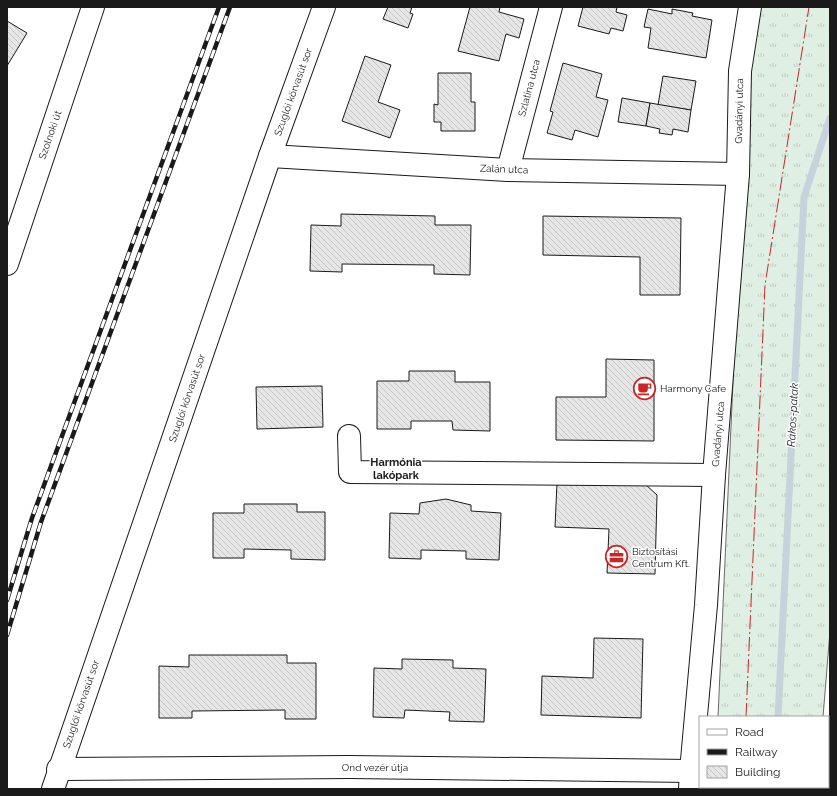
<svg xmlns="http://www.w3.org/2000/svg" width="837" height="796" viewBox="0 0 837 796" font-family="Raleway,sans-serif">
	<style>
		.grass { fill: url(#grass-tufts); stroke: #6a6a6a }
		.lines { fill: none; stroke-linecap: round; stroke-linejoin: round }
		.stream { stroke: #c6d2dc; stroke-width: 7 }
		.building { fill: url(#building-back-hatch); stroke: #1a1a1a }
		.minor-casing { stroke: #1a1a1a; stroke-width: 24 }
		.minor { stroke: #fff; stroke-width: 22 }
		.rail-casing { stroke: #1a1a1a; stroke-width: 4.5 }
		.rail { stroke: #fff; stroke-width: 3; stroke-dasharray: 9; stroke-linecap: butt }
		.power { stroke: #c62828; stroke-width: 1; stroke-dasharray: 14 3 2 3; stroke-linecap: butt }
		.labels { text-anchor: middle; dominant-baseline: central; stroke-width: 3; stroke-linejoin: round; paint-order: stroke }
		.street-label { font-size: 10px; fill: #1a1a1a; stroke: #fff }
		.poi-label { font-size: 10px; fill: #1a1a1a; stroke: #fff; text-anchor: start }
		.water-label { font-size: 11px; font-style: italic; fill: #1a1a1a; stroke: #fff }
		.neighbourhood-label { font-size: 11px; font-weight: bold; fill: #1a1a1a; stroke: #fff }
	</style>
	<defs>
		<pattern id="grass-tufts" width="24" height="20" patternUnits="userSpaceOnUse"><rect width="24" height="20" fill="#e0efe3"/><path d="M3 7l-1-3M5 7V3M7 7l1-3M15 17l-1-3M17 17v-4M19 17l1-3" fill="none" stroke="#c0ccc2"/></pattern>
		<pattern id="building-back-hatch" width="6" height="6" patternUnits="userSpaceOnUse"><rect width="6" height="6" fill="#e6e6e6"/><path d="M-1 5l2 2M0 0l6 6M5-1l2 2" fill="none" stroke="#c5c5c5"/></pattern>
	</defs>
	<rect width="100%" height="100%" fill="#fff"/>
	<!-- grass -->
	<g class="grass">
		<polygon points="757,7 830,7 830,631 823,717 718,717 746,92"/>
		<rect x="717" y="787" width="101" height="2"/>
	</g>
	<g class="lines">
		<!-- stream -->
		<g class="stream">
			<polyline points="778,717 804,197 830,118"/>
			<polyline points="774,789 774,787"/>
		</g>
	</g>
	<!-- building -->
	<g class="building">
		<polygon points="388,7 412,7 410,13 413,14 408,28 383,19"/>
		<polygon points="470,7 500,7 499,12 524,19 519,38 506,34 499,61 458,51"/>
		<polygon points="583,7 617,7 616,12 627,15 623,31 611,28 609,34 578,26"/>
		<polygon points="648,9 672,14 672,9 693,13 692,16 712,20 706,58 648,48 651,28 644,27"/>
		<polygon points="7,21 27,33 7,66"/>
		<polygon points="365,56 391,65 378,102 400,110 390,138 342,121"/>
		<polygon points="563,63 602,74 596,97 608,100 598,137 575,130 572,140 547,133 553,112 550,111"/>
		<polygon points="438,73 471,73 471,102 475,102 475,131 441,131 441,122 434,122 434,104 438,105"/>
		<polygon points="663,76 696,81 691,110 658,105"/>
		<polygon points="622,98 650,103 646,126 618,122"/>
		<polygon points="650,103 691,110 688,132 673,129 672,135 659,133 660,129 646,126"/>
		<polygon points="341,214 435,216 435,225 471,225 470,275 434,274 434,265 342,264 342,272 310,271 311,225 341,226"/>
		<polygon points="543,216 681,218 680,295 640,295 640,257 543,255"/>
		<polygon points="606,359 654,360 654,441 556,440 556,397 606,397"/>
		<polygon points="409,371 455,371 455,382 490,382 490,431 453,430 452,421 411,421 411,429 377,429 377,381 409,381"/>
		<polygon points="322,386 323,427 257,429 256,387"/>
		<polygon points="557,483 645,484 657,495 655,574 607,573 609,529 555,527"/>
		<polygon points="446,499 471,505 471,511 501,513 499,560 466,559 466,551 421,550 421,559 389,558 390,513 419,514 420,503"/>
		<polygon points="244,504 297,504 297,512 325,512 325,560 291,559 291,550 244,549 244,558 213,558 213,513 244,513"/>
		<polygon points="594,638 643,639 641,718 541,715 542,676 593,678"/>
		<polygon points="189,655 287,655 287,663 316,663 316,719 285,719 285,710 192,711 192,718 159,718 159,666 189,667"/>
		<polygon points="402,659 453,660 453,668 486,669 484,722 449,721 450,712 405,710 404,718 373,717 374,668 402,669"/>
	</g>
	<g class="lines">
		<defs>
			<g id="minor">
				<polyline points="270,156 508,170 738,174"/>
				<polyline points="508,170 551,7"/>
				<polyline points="7,264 93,7"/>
				<polyline points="349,436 350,472 714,475"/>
				<polyline points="58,769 349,767 691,771"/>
				<polyline points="53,789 270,156 324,7"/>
				<polyline points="690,789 691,771 706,605 714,475 738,174 740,71 750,7"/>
			</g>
		</defs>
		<!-- minor casing -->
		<use href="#minor" class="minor-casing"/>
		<!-- minor -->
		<use href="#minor" class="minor"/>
		<defs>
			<g id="rail">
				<polyline points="7,600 32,518 219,7"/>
				<polyline points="7,635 41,522 230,7"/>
			</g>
		</defs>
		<!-- rail casing -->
		<use href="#rail" class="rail-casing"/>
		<!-- rail -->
		<use href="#rail" class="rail"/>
		<!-- power -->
		<g class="power">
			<polyline points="746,717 765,285 809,7"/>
			<polyline points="743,789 743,787"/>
		</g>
	</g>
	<!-- icons -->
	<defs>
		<symbol id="cafe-ring" viewBox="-11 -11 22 22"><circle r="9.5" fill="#fff" stroke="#c62828" stroke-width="1.5"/><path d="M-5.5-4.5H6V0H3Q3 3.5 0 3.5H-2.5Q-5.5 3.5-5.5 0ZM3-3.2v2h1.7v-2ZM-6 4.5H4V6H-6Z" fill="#c62828"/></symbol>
		<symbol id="office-ring" viewBox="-11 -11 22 22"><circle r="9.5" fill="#fff" stroke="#c62828" stroke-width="1.5"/><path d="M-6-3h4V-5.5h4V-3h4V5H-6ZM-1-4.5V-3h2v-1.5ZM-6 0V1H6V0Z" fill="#c62828"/></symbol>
	</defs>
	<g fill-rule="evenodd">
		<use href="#cafe-ring" x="632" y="376" width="25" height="25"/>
		<use href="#office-ring" x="604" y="544" width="25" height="25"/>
	</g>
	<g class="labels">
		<!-- street labels -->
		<g class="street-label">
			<text transform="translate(529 88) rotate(-75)">Szlatina utca</text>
			<text transform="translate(293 92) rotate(-70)">Szuglói körvasút sor</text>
			<text transform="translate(739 111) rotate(-89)">Gvadányi utca</text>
			<text transform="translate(50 135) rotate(-71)">Szolnoki út</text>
			<text transform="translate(504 169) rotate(2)">Zalán utca</text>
			<text transform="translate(187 398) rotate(-71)">Szuglói körvasút sor</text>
			<text transform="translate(718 434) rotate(-85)">Gvadányi utca</text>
			<text transform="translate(81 704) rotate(-71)">Szuglói körvasút sor</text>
			<text x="375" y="767">Ond vezér útja</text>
		</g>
		<!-- poi labels -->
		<g class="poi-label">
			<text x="660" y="388">Harmony Cafe</text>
			<text x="632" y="551">Biztosítási<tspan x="632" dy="12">Centrum Kft.</tspan></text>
		</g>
		<!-- water labels -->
		<g class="water-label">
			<text transform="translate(793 415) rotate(-87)">Rákos-patak</text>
		</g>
		<!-- neighbourhood labels -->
		<g class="neighbourhood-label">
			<text x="396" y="462">Harmónia<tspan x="396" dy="13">lakópark</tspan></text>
		</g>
	</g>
	<!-- border -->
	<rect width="837" height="796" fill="none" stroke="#1a1a1a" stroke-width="16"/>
	<!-- legend -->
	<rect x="699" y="716" width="130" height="72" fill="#ffffff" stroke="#a3a3a3"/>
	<rect x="707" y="729" width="20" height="6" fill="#ffffff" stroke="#a3a3a3"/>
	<text x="735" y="736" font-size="12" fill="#1a1a1a">Road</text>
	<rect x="707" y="749" width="20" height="6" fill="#1a1a1a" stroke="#a3a3a3"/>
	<text x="735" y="756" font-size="12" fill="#1a1a1a">Railway</text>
	<rect x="707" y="766" width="20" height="12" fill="url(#building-back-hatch)" stroke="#a3a3a3"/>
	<text x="735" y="776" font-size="12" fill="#1a1a1a">Building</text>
</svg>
